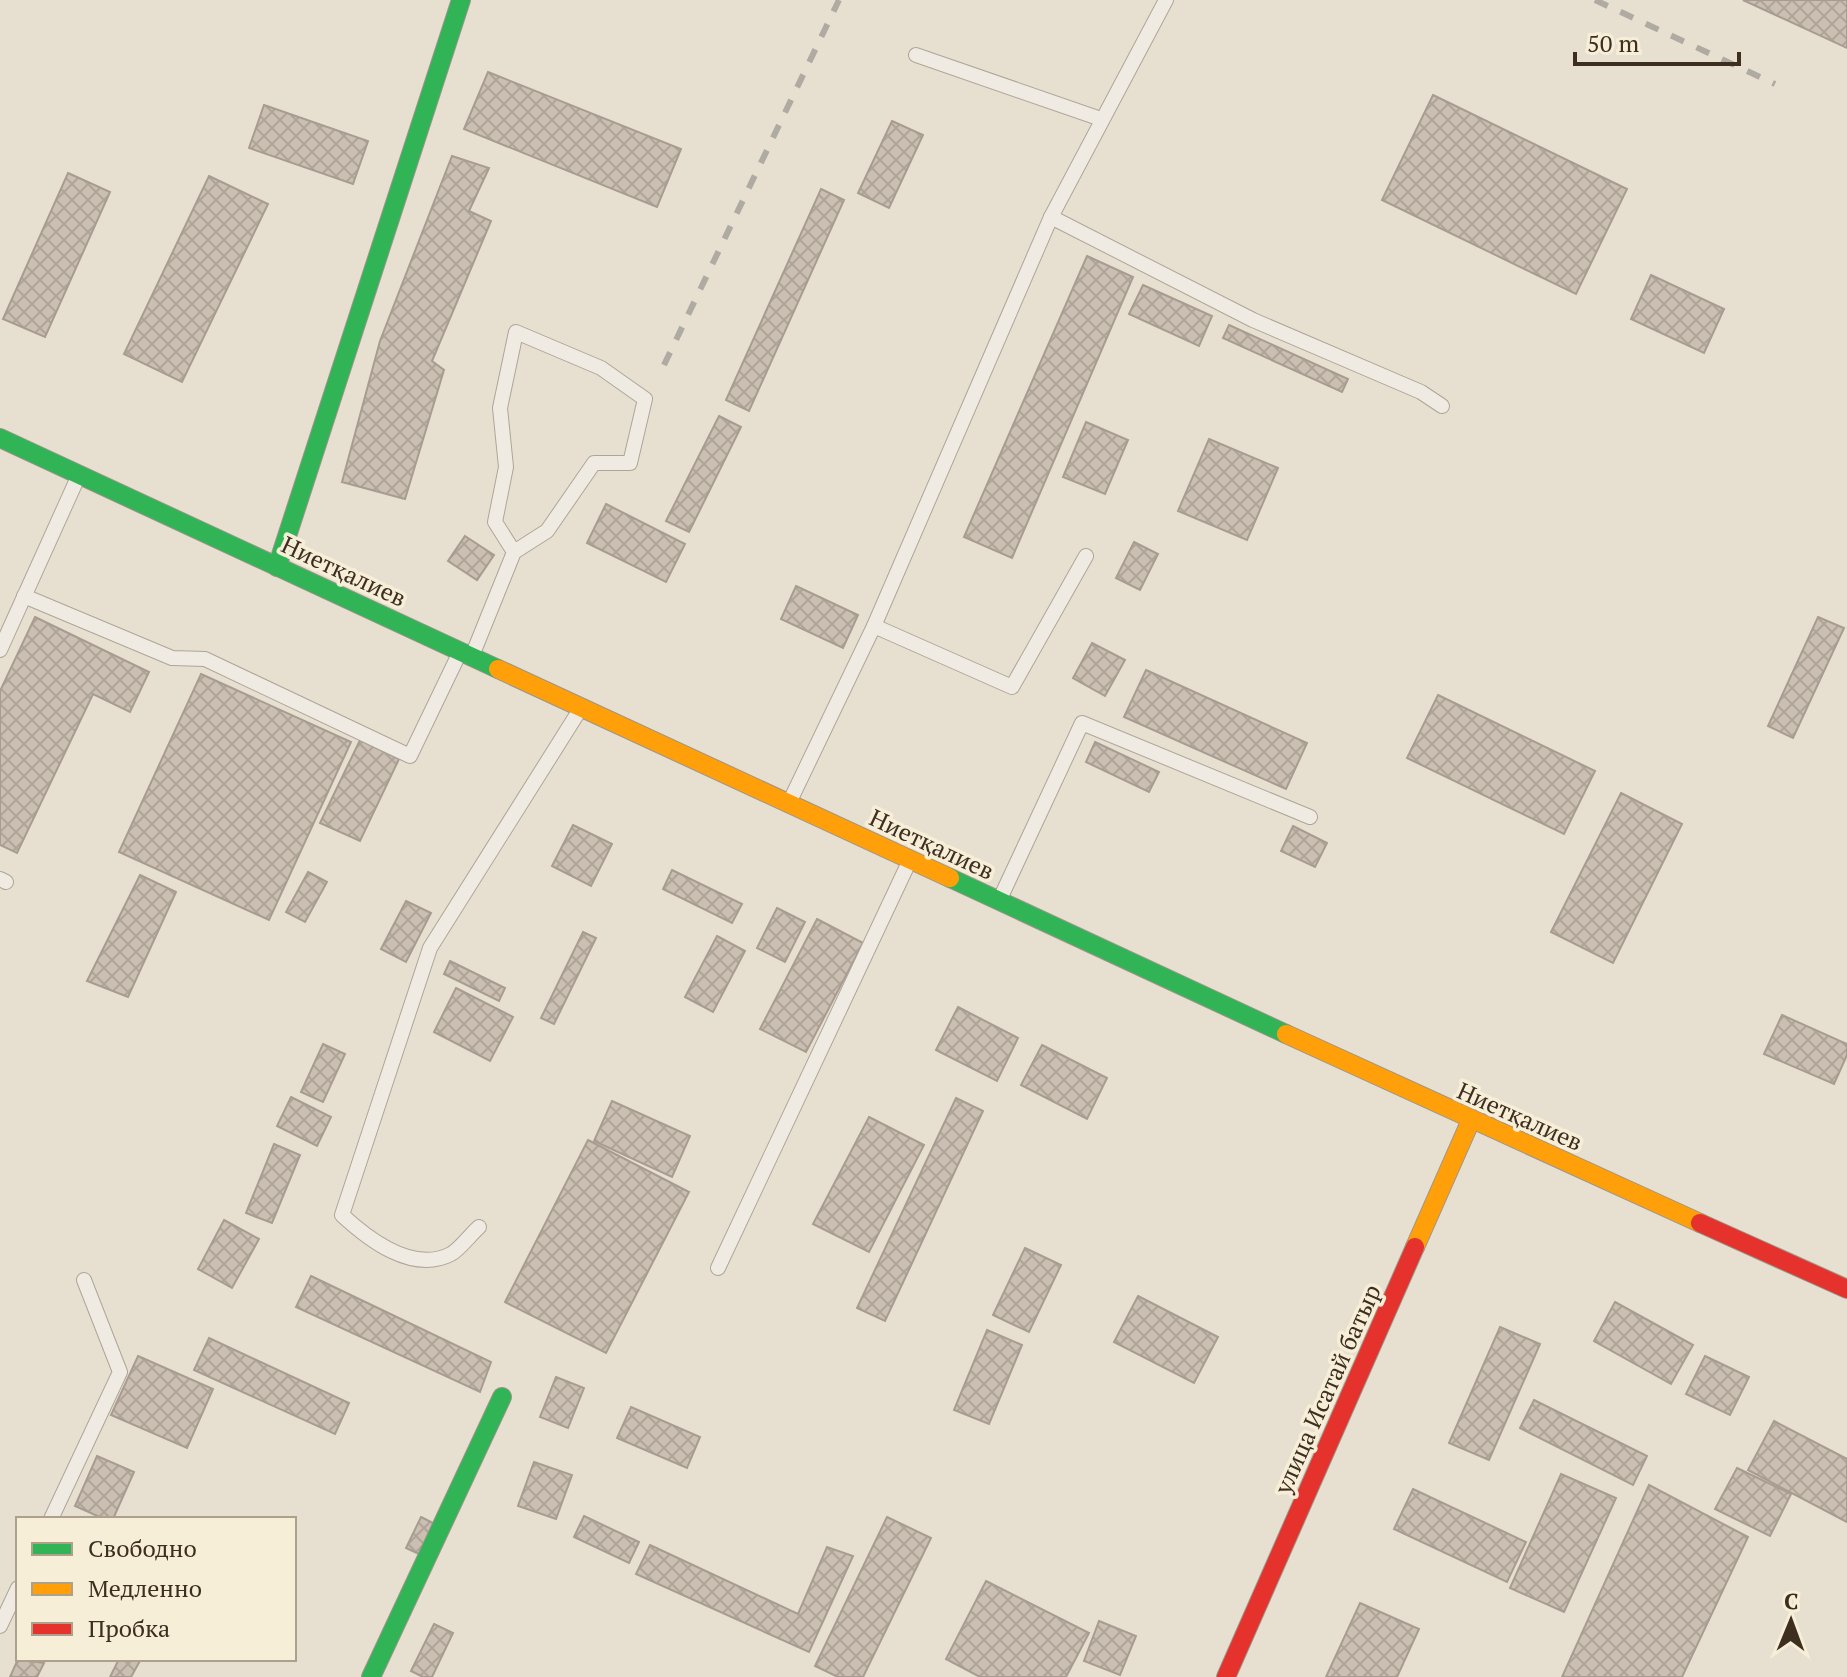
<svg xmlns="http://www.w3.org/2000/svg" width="1847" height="1677" viewBox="0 0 1847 1677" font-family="'PT Serif',serif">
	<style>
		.building { fill: url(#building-cross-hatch); stroke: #a89c90; stroke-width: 2 }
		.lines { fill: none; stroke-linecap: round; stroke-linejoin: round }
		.lane-casing { stroke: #ada599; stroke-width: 16 }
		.fast-casing { stroke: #9c958a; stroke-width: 20 }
		.slow-casing { stroke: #9c958a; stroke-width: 20 }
		.jam-casing { stroke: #9c958a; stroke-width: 20 }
		.lane { stroke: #efebe3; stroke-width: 14 }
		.fast { stroke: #30b455; stroke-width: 18 }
		.slow { stroke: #ff9f0a; stroke-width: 18 }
		.jam { stroke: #e5322d; stroke-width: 18 }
		.rail { stroke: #afaaa2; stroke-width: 6; stroke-dasharray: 14 14; stroke-linecap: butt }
		.labels { text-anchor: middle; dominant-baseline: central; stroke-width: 7; stroke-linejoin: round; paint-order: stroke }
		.street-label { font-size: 24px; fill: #3d2e20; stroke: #f7eed8 }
	</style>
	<defs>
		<pattern id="building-cross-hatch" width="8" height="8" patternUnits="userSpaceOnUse" patternTransform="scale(2)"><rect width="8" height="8" fill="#cbbfb2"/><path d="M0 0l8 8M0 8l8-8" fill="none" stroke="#afa499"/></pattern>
	</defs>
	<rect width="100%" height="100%" fill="#e7e0d1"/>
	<!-- building -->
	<g class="building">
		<polygon points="1743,0 1847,0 1847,48"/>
		<polygon points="488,72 681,149 657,207 464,129"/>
		<polygon points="1433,95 1627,189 1576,294 1382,200"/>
		<polygon points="264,105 368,141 353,184 249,148"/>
		<polygon points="892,121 923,135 889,208 858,193"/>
		<polygon points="452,156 489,168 469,211 491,221 432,361 444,370 405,499 342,482 380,341"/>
		<polygon points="68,173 110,192 45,337 3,319"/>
		<polygon points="209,176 268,204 182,382 124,354"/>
		<polygon points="821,189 844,200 749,411 726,400"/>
		<polygon points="1087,256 1133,277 1012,558 964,537"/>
		<polygon points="1651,275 1724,309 1704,353 1631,319"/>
		<polygon points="1143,285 1212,316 1199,346 1129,314"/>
		<polygon points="1229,325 1348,379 1342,392 1223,338"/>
		<polygon points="719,416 741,427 689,532 666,521"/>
		<polygon points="1086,422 1128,440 1105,494 1063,477"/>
		<polygon points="1209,439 1278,468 1247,540 1178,511"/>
		<polygon points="606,504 685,544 666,582 587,543"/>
		<polygon points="465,536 494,555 477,580 448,561"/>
		<polygon points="1134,542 1158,554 1140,590 1116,578"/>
		<polygon points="796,586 858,615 843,648 781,619"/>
		<polygon points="35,617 149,672 130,712 93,694 17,853 0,845 0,691"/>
		<polygon points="1818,617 1844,628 1793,738 1768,726"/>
		<polygon points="1092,643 1125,660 1105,696 1073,678"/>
		<polygon points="1146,670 1307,743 1286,789 1124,717"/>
		<polygon points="201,674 351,742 269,920 119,852"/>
		<polygon points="1438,695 1595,771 1564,834 1407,758"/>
		<polygon points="360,740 399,759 360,841 320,823"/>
		<polygon points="1095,742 1159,772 1149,792 1086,762"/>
		<polygon points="1621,793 1682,824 1613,963 1551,932"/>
		<polygon points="573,825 612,844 591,886 552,866"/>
		<polygon points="1293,826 1327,843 1315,867 1281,851"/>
		<polygon points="672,870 742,904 732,923 663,889"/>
		<polygon points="308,872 327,882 305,922 286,912"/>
		<polygon points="140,875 176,892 128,997 87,981"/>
		<polygon points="406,901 431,913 406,962 381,949"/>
		<polygon points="777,908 805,922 785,962 757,948"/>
		<polygon points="817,919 863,943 806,1052 760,1029"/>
		<polygon points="583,932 596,938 554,1024 541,1018"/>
		<polygon points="717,936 745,951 713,1012 685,997"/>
		<polygon points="450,961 505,988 499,1001 444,974"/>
		<polygon points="456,988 513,1017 490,1061 434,1032"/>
		<polygon points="958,1007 1018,1038 997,1081 936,1050"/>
		<polygon points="1782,1015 1847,1044 1847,1055 1834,1084 1764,1054"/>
		<polygon points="323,1044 345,1054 323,1102 301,1092"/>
		<polygon points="1042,1045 1107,1078 1087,1119 1021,1085"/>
		<polygon points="291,1097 331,1117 317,1146 277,1126"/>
		<polygon points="956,1098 983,1111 885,1321 857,1308"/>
		<polygon points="612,1101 690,1136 672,1177 594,1141"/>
		<polygon points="869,1117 924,1145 869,1252 813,1224"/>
		<polygon points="588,1140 689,1192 606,1353 505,1302"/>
		<polygon points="274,1144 300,1155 272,1223 246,1213"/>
		<polygon points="224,1220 259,1239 232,1288 198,1269"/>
		<polygon points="1025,1248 1061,1265 1029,1332 993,1315"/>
		<polygon points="311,1276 491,1362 480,1392 296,1307"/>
		<polygon points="1138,1296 1218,1337 1194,1383 1114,1342"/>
		<polygon points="1615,1302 1693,1345 1671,1384 1594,1341"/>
		<polygon points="1500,1327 1540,1344 1489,1460 1449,1443"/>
		<polygon points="987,1330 1022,1345 989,1424 954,1410"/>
		<polygon points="209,1338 349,1403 335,1434 194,1370"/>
		<polygon points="138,1356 213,1389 187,1448 111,1415"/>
		<polygon points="1705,1356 1749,1377 1730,1415 1686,1394"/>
		<polygon points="556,1377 584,1388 568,1428 540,1417"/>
		<polygon points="1534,1400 1647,1456 1633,1485 1520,1428"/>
		<polygon points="631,1407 700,1437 687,1468 617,1438"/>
		<polygon points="1774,1421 1847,1459 1847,1522 1748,1470"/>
		<polygon points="97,1456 134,1472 113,1519 104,1519 75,1506"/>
		<polygon points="534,1462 572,1475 556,1519 518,1506"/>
		<polygon points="1737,1468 1791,1494 1770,1536 1715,1509"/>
		<polygon points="1561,1474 1616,1498 1564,1612 1510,1588"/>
		<polygon points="1649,1485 1748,1537 1682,1677 1562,1677"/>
		<polygon points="1413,1489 1526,1542 1507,1582 1394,1529"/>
		<polygon points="584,1516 639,1542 629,1563 574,1537"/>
		<polygon points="421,1517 437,1525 423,1556 406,1548"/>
		<polygon points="887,1517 931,1538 863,1677 838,1677 815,1666"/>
		<polygon points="650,1545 798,1614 827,1547 853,1556 809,1652 636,1574"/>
		<polygon points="986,1581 1089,1633 1066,1677 980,1677 946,1659"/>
		<polygon points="1360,1603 1419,1629 1397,1677 1326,1677"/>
		<polygon points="1099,1621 1136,1636 1120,1675 1084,1661"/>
		<polygon points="434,1624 453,1633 432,1677 423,1677 411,1671"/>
		<polygon points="18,1659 44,1663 37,1677 10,1677"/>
		<polygon points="119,1659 141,1659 131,1677 110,1677"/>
	</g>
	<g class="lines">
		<defs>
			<g id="lane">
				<polyline points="916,55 1101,119"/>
				<polyline points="1051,217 1253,320 1421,392 1442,406"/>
				<polyline points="24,596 172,658 205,659 410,756 460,652"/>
				<polyline points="874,626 1012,687 1086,556"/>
				<polyline points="0,650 79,475"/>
				<polyline points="472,656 514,552 547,531 594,463 630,463 645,399 601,368 516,332 500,408 506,467 495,522 514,552"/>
				<polyline points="789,803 874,626 1051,217 1166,0"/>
				<polyline points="0,879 6,882"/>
				<polyline points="999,901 1082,723 1310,817"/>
				<path d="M479,1227C470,1235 460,1249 451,1254C412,1274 368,1239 342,1215L430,948L581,708"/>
				<polyline points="718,1268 910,860"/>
				<polyline points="51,1519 120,1372 84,1280"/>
				<polyline points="0,1626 18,1588"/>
			</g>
			<g id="fast">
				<polyline points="0,438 498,669"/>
				<polyline points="277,567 461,0"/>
				<polyline points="950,878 1286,1034"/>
				<polyline points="371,1677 502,1397"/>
			</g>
			<g id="slow">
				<polyline points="498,669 950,878"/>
				<polyline points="1286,1034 1700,1223"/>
				<polyline points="1415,1247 1471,1120"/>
			</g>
			<g id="jam">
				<polyline points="1700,1223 1847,1289"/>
				<polyline points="1226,1677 1415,1247"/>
			</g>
		</defs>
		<!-- lane casing -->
		<use href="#lane" class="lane-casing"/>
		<!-- fast casing -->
		<use href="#fast" class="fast-casing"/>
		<!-- slow casing -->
		<use href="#slow" class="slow-casing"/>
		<!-- jam casing -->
		<use href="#jam" class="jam-casing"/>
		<!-- lane -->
		<use href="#lane" class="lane"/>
		<!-- fast -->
		<use href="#fast" class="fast"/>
		<!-- slow -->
		<use href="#slow" class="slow"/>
		<!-- jam -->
		<use href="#jam" class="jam"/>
		<!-- rail -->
		<g class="rail">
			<polyline points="1595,0 1775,84"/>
			<polyline points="664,365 839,0"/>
		</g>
	</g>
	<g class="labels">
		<!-- street labels -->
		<g class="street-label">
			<text transform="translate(344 571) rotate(25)">Ниетқалиев</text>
			<text transform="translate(932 844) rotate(25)">Ниетқалиев</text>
			<text transform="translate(1520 1116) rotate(24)">Ниетқалиев</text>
			<text transform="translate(1327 1389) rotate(-66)">улица Исатай батыр</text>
		</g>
	</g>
	<!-- legend -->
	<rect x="16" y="1517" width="280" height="144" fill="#f7eed8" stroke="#ada18e" stroke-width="2"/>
	<rect x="32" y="1543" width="40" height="12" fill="#30b455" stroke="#ada18e" stroke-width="2"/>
	<text x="88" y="1557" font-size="24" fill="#3d2e20">Свободно</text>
	<rect x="32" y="1583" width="40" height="12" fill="#ff9f0a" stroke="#ada18e" stroke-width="2"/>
	<text x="88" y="1597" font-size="24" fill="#3d2e20">Медленно</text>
	<rect x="32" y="1623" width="40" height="12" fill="#e5322d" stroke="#ada18e" stroke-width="2"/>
	<text x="88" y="1637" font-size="24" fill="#3d2e20">Пробка</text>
	<!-- north arrow -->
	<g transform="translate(1791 1621) rotate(1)" stroke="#f7eed8" stroke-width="6" paint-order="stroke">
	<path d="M0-6L14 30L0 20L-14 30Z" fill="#3d2e20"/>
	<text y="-12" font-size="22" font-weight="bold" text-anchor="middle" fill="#3d2e20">С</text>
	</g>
	<!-- scale -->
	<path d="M1575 52v12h164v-12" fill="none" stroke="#3d2e20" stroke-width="4"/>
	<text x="1587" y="52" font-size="24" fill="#3d2e20" stroke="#f7eed8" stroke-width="6" paint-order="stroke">50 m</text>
</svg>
